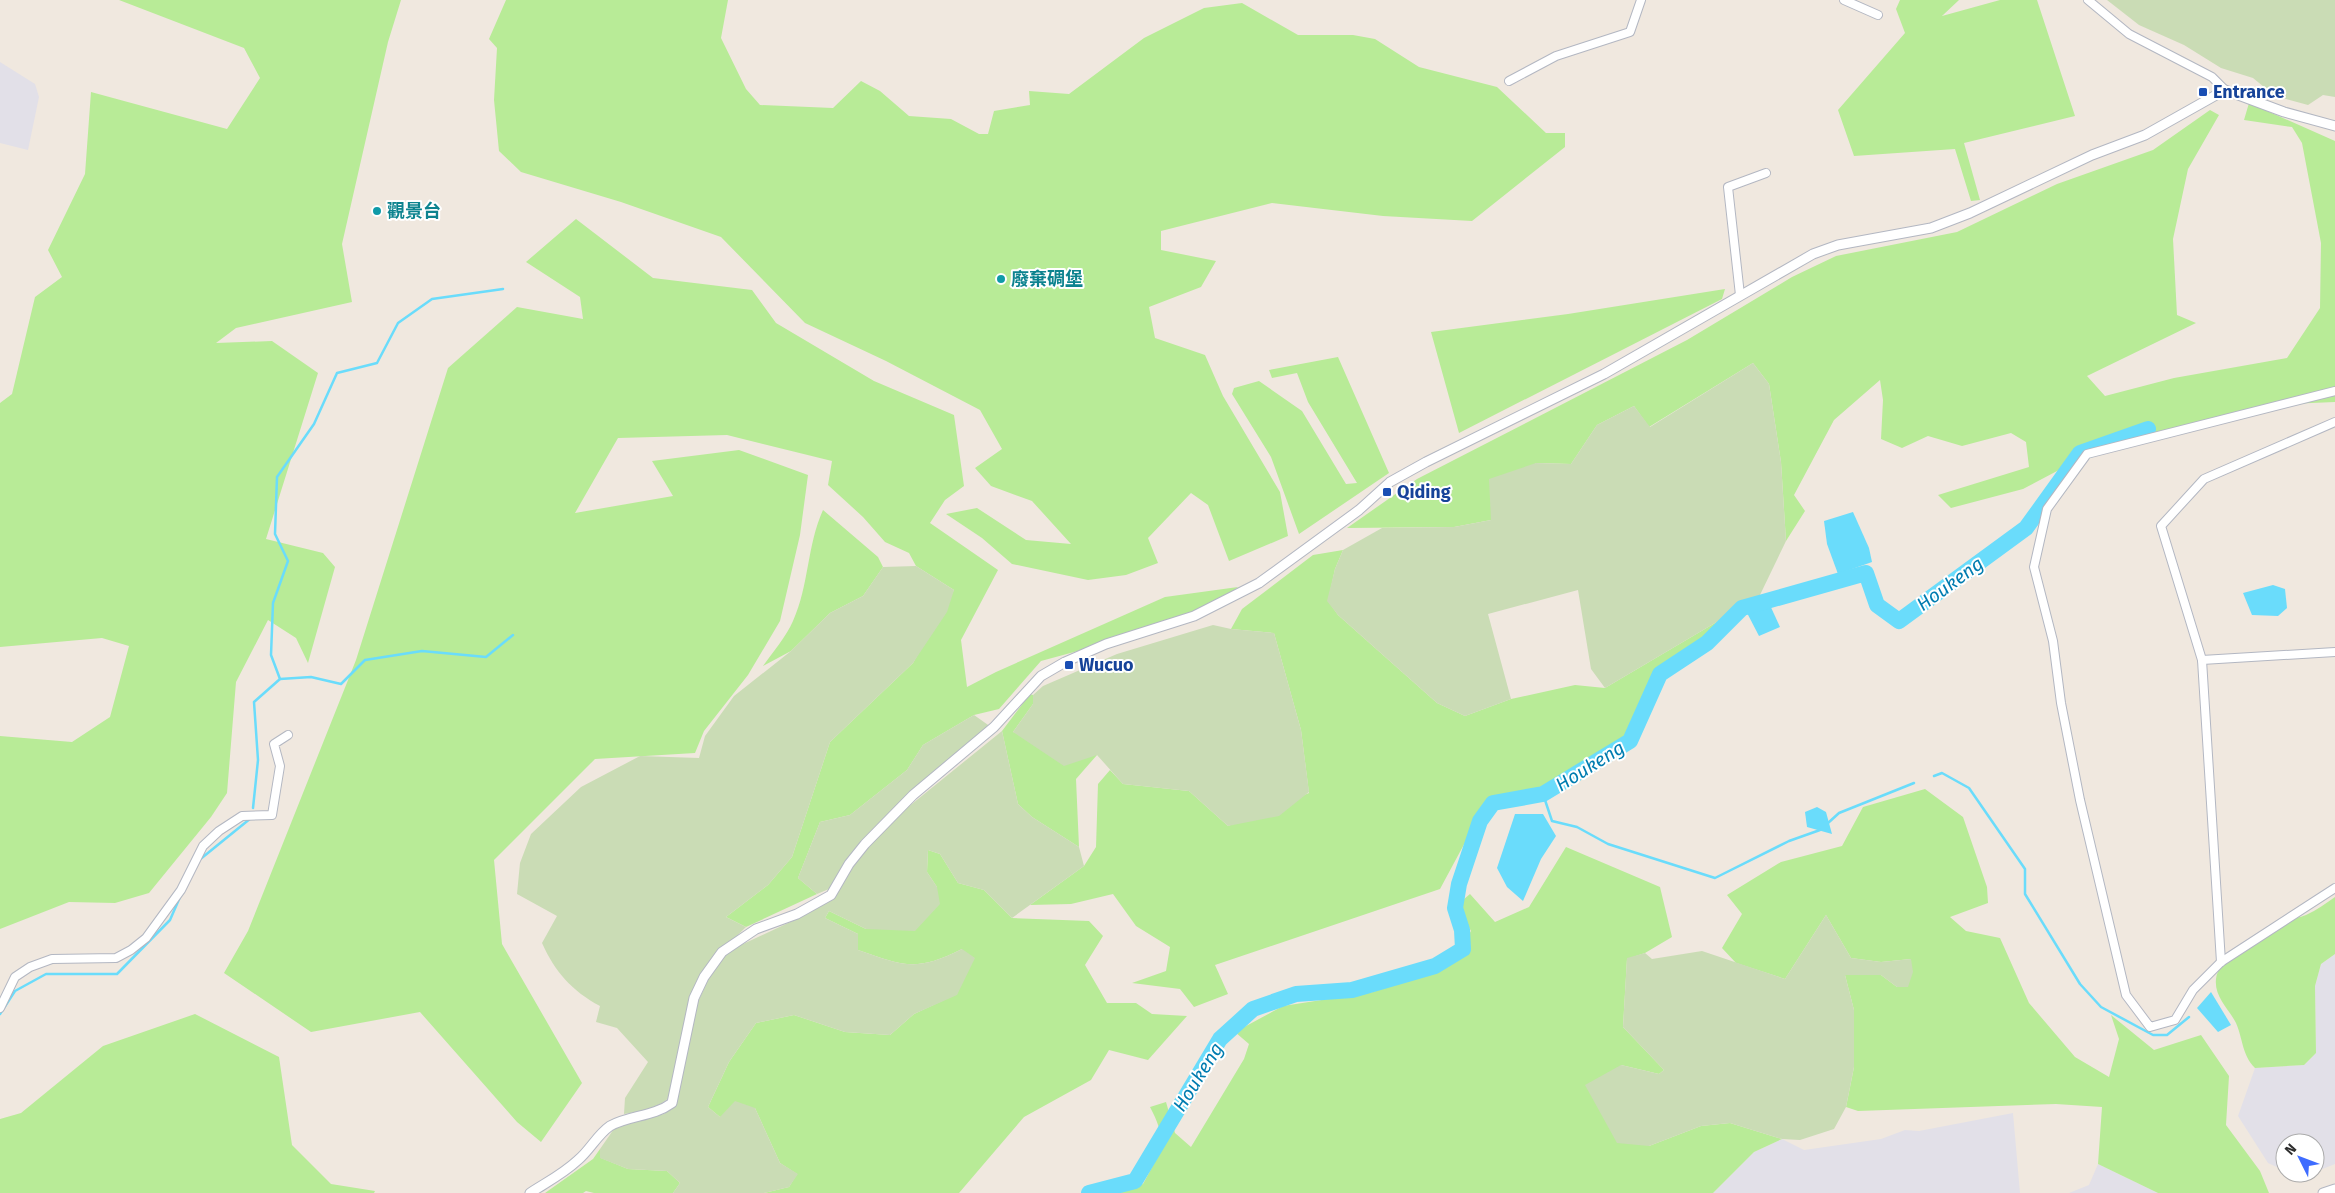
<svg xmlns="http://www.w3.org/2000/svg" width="2335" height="1193" viewBox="0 0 2335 1193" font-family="'Fira Sans','Noto Sans TC',sans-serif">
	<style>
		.industrial { fill: #e2e0e8 }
		.green { fill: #b8eb97 }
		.cemetery { fill: #cadcb5 }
		.water { fill: #6adcfb }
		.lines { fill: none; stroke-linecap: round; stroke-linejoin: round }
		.stream { stroke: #6adcfb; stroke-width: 2.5 }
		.river { stroke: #6adcfb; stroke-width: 16 }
		.minor-casing { stroke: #b3b7c2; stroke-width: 10 }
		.tertiary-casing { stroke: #b3b7c2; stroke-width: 11 }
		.minor { stroke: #fff; stroke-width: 8 }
		.tertiary { stroke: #fff; stroke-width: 9 }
		.transit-dot { fill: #1a4fb4; stroke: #fff; stroke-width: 2 }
		.culture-dot { fill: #0f9aa8; stroke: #fff; stroke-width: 2 }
		.labels { text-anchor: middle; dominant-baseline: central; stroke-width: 4; stroke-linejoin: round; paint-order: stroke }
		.transit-label { font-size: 18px; font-weight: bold; fill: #164399; stroke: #fff; text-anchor: start }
		.culture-label { font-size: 18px; font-weight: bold; fill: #0d838f; stroke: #fff; text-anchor: start }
		.water-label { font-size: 19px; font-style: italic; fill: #007cb0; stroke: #fff }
	</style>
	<rect width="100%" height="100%" fill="#f0e8df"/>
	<!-- industrial -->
	<g class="industrial">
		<polygon points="0,62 35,84 39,97 28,150 0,143"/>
		<polygon points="2335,954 2335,1164 2315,1172 2315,1143 2285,1143 2285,1171 2268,1163 2238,1116 2255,1068 2304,1065 2316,1053 2315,986 2321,964"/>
		<polygon points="2013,1113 2020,1193 1713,1193 1754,1152 1782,1139 1804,1150 1881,1139 1905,1130 1919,1131"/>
		<polygon points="2098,1164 2158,1193 2069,1193 2089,1185"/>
	</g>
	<!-- green -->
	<g class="green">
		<polygon points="119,0 401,0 388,42 342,244 352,302 236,328 216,343 272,341 318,373 266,539 323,553 335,567 308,663 296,638 268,620 236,682 227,793 211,817 149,893 115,903 69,902 0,929 0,736 72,742 110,717 129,646 102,638 0,647 0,403 12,394 35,297 62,277 48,250 85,174 91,92 227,129 260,78 244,48"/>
		<polygon points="506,0 728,0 721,38 746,89 760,105 833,108 861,81 880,91 909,116 951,119 979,134 988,134 994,111 1030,105 1029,91 1069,94 1144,38 1204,8 1242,3 1298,35 1353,35 1375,39 1419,67 1497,87 1546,133 1565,133 1565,147 1472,221 1383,216 1272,203 1161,231 1161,250 1216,261 1201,287 1149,307 1155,338 1205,355 1223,396 1280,492 1288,536 1229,561 1208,505 1191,493 1148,538 1158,563 1126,575 1088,580 1012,564 982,538 946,514 977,508 1026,540 1071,544 1032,501 991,486 975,468 1002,449 980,410 886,361 805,323 721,237 621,202 521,172 499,151 494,100 497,48 489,39"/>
		<polygon points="1900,0 1959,0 1942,16 2000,0 2037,0 2075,116 1964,143 1980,200 1971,201 1955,149 1854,156 1838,110 1905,33 1896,9"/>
		<polygon points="2249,103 2335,141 2335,402 2288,404 2175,433 2110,443 2023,489 1951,508 1938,495 2029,467 2026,442 2011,433 1962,446 1928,436 1902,448 1881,439 1883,400 1880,380 1834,420 1794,495 1805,511 1786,541 1781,462 1769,384 1753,363 1649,427 1634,406 1597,425 1571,464 1536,463 1491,520 1454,527 1347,528 1417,479 1687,340 1792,277 1836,256 1957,232 2057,184 2153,150 2210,110 2219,115 2188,169 2173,239 2177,315 2196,323 2087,376 2105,396 2174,378 2287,358 2320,308 2321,243 2302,143 2292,127 2244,120"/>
		<polygon points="576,219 653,278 752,290 776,323 874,381 954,415 964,486 945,500 930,523 998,570 961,640 967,687 996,672 1165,597 1238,587 1213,606 1100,645 1041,661 999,709 974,715 923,745 907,770 850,815 820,822 798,878 817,894 746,927 726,917 768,885 792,857 830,742 913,663 954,590 916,566 909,553 885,542 863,517 828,485 832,461 727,435 618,438 575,513 673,496 652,461 739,450 808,475 800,535 780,621 748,675 704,731 695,753 595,759 494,860 502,944 582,1083 541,1142 517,1122 420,1012 311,1032 224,973 248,931 356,660 448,368 517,307 583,319 580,297 526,262"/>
		<polygon points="1725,289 1722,299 1459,433 1431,332 1568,314"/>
		<polygon points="1338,357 1389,473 1299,534 1271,457 1232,394 1234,388 1259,381 1302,411 1346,484 1357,483 1308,402 1297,373 1272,378 1269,370"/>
		<path d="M823,510L878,557L883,567L863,596L830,613L791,651L763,666C773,652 786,637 793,621C809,586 807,545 823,510Z"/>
		<path d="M1343,550L1335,569L1328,601L1338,615L1437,703L1465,716L1511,699L1575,685L1605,688L1759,597L1645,698L1637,731C1589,764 1542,800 1483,809L1440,889L1215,965L1228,994L1194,1007L1180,989L1132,983L1166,971L1170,947L1136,926L1113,894L1071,904L1030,905L1084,866L1096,847L1098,784L1110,770L1123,784L1189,791L1228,826L1309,793L1301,730L1274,633L1231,629L1242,609L1313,555Z"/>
		<polygon points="1030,694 1033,695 1033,704 1013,732 1097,755 1076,779 1079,847 1032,817 1018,804 1002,731"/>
		<polygon points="1925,789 1963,817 1987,887 1988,903 1950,917 1966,931 2000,938 2029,1003 2075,1057 2109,1077 2119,1039 2111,1015 2154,1050 2201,1035 2229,1076 2226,1125 2260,1171 2269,1193 2158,1193 2098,1164 2102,1107 2056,1104 1858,1111 1846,1107 1854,1067 1854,1010 1845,975 1881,975 1897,987 1911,959 1881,962 1851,958 1826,915 1785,979 1736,963 1722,948 1742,914 1727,895 1781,862 1842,846 1863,807"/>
		<path d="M1566,847L1660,887L1672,937L1645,953L1627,959L1623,1027L1664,1070L1659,1074L1621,1065L1649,1146L1701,1126L1730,1123L1782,1139L1754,1152L1713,1193H1119L1143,1184C1161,1151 1169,1143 1150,1107L1166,1102L1175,1133L1191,1147L1244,1059L1249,1044L1235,1032L1283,1006L1373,992L1452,962L1471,931L1457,905L1470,894L1495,922L1529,907Z"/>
		<path d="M928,850L940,854L958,883L984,890L1012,918L1089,921L1103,936L1085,965L1107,1003H1136L1152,1014L1187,1016L1148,1060L1109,1050L1091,1080L1024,1117L959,1193H764L789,1187L797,1174L780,1163L755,1108L720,1117L708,1107L729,1062L756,1023L794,1015L845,1032L890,1035L914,1014L957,994L962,949C916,972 904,966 858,950V934L825,918L829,911L866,929L937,887L927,872Z"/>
		<path d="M2335,897V954L2321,964L2315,986L2316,1053L2304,1065L2255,1068C2242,1055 2243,1039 2236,1023C2229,1009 2214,997 2216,979C2218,957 2265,928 2284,921C2291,918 2299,918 2306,915C2317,910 2326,903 2335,897Z"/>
		<polygon points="195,1014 279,1057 292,1145 331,1184 375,1191 374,1193 0,1193 0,1119 21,1113 103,1046"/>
		<polygon points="600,1149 601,1158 628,1169 667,1171 680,1183 673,1193 594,1193 586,1191 583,1193 545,1193 593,1159"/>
	</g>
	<!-- cemetery -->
	<g class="cemetery">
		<polygon points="2107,0 2335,0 2335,97 2323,95 2308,105 2275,96 2253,78 2221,68 2184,45 2139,25"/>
		<polygon points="1753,363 1769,384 1781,462 1786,541 1759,597 1605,688 1591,669 1578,590 1488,614 1511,699 1465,716 1437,703 1338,615 1327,601 1335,569 1343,550 1382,528 1454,527 1491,520 1489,479 1536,463 1571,464 1597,425 1634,406 1650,427"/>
		<path d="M916,566L954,590L947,612L913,663L830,742L792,857L768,885L726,917L746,927L705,967L695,993L670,1097C657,1109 641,1111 624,1114L625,1098L648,1062L617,1028L596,1022L600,1006C572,991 555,972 542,943L557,916L517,894L520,863L531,834L581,787L640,756L699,758L705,736L734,696L791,651L830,613L863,596L883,567Z"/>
		<polygon points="1213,625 1231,629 1274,633 1301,730 1309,792 1279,816 1228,826 1189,791 1123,784 1097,755 1064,766 1013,732 1033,704 1033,695 1043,686 1117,654"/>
		<polygon points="974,715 991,727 916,789 829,889 817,894 798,878 820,822 850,815 907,770 923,745"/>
		<path d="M1002,731L1018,804L1032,817L1079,847L1084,866L1012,918L984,890L958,883L940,854L928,850L927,872L937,887L940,904L915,931L866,929L829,911L825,918L858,934V950C904,966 916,972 962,949L975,958L957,995L914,1014L890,1035L845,1032L794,1015L756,1023L729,1062L708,1107L720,1117L735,1101L755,1108L780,1163L798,1174L789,1187L764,1193H673L680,1183L667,1171L628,1169L600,1158V1149L616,1126L664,1114L676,1105L697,1004L708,980L728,951L803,916L837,894L850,871L868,847L902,812Z"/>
		<polygon points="1826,915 1851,958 1881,962 1911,959 1913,972 1908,987 1897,987 1881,975 1845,975 1854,1010 1854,1067 1846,1107 1834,1129 1800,1140 1782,1139 1730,1123 1701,1126 1649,1146 1617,1143 1585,1085 1621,1065 1659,1074 1664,1070 1623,1027 1627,958 1645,953 1652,959 1702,951 1785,979"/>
	</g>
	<!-- water -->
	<g class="water">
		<polygon points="1853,512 1869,548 1872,562 1838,574 1827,544 1824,521"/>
		<polygon points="2273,585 2285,589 2287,608 2278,616 2252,615 2243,593"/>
		<polygon points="1769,603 1780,627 1759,636 1745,609"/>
		<polygon points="1817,807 1826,812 1832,834 1807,827 1805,812"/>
		<polygon points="1515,814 1543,814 1556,836 1541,859 1523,901 1507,887 1497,868"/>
		<polygon points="2211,992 2231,1025 2218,1032 2197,1008"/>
	</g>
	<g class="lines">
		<!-- stream -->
		<g class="stream">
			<polyline points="280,679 311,677 341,684 365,660 422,651 486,657 513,635"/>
			<polyline points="1934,776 1942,773 1969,788 2025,869 2025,894 2080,984 2101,1007 2153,1035 2167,1035 2189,1017"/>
			<polyline points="1543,794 1552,821 1577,827 1608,844 1715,878 1789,841 1820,830"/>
			<polyline points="253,808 258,760 254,702 280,679 271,655 273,603 288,561 275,534 277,477 314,424 337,373 377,363 398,323 432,299 503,289"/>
			<polyline points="1828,823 1839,813 1914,783"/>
			<polyline points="198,861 251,818"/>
			<polyline points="0,1014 15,991 46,974 117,974 170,920 180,897"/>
		</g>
		<!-- river -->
		<polyline class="river" points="1089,1193 1135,1181 1220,1039 1253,1009 1296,994 1352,990 1435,966 1463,949 1462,930 1455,908 1459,884 1480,821 1493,803 1543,794 1630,741 1660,674 1707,643 1742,608 1866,573 1877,605 1899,621 2026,528 2080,453 2148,429"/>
		<defs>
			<g id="minor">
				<polyline points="1844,0 1878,15"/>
				<polyline points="2088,0 2129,34 2212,77 2225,90"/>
				<polyline points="1509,81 1556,56 1630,32 1641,0"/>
				<polyline points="1740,295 1728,187 1766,173"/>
				<polyline points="2335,391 2087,454 2047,509 2034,567 2053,641 2061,703 2080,800 2126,995 2150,1027 2175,1020 2193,990 2221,962 2335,888"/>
				<polyline points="2202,660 2335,652"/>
				<polyline points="2221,962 2202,660 2161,526 2204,479 2335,422"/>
				<polyline points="0,1008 15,977 30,967 52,959 116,958 131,950 146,938 181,890 203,846 219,831 242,816 272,815 280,766 274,744 288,735"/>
			</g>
			<g id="tertiary">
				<path d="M530,1193C547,1182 563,1174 578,1160C590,1150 597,1135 610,1126C630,1115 653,1117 672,1103L694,998L704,977L722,952L756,929L797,914L831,895L849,864L865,844L913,795L994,727L1041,676L1065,662L1106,644L1194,616L1259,583L1359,510L1390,482L1426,462L1604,374L1813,254L1838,245L1931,228L1970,213L2092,155L2145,135L2225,90L2284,112L2335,126"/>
				<polyline points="2323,1193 2335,1189"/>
			</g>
		</defs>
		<!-- minor casing -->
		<use href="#minor" class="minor-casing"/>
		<!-- tertiary casing -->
		<use href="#tertiary" class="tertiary-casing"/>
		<!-- minor -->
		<use href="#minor" class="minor"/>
		<!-- tertiary -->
		<use href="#tertiary" class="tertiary"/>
	</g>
	<!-- markers -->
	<g class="transit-dot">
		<rect x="2198" y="87" width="10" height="10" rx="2.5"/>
		<rect x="1382" y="487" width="10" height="10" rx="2.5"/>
		<rect x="1064" y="660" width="10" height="10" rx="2.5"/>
	</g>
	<g class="culture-dot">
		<circle cx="377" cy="211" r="5"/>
		<circle cx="1001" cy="279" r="5"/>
	</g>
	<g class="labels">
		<!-- transit labels -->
		<g class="transit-label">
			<text x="2213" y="92">Entrance</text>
			<text x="1397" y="492">Qiding</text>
			<text x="1079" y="665">Wucuo</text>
		</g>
		<!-- culture labels -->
		<g class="culture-label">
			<text x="387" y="211">觀景台</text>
			<text x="1011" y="279">廢棄碉堡</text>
		</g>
		<!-- water labels -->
		<g class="water-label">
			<text transform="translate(1950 584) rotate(-36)">Houkeng</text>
			<text transform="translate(1590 766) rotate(-32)">Houkeng</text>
			<text transform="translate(1198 1077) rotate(-58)">Houkeng</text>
		</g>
	</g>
	<!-- north arrow -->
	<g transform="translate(2300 1158) rotate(312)"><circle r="24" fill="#ffffff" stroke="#ababab"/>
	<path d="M0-4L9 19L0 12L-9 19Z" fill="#3e6cff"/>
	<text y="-8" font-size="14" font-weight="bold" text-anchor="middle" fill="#2e2e2e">N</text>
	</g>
</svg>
